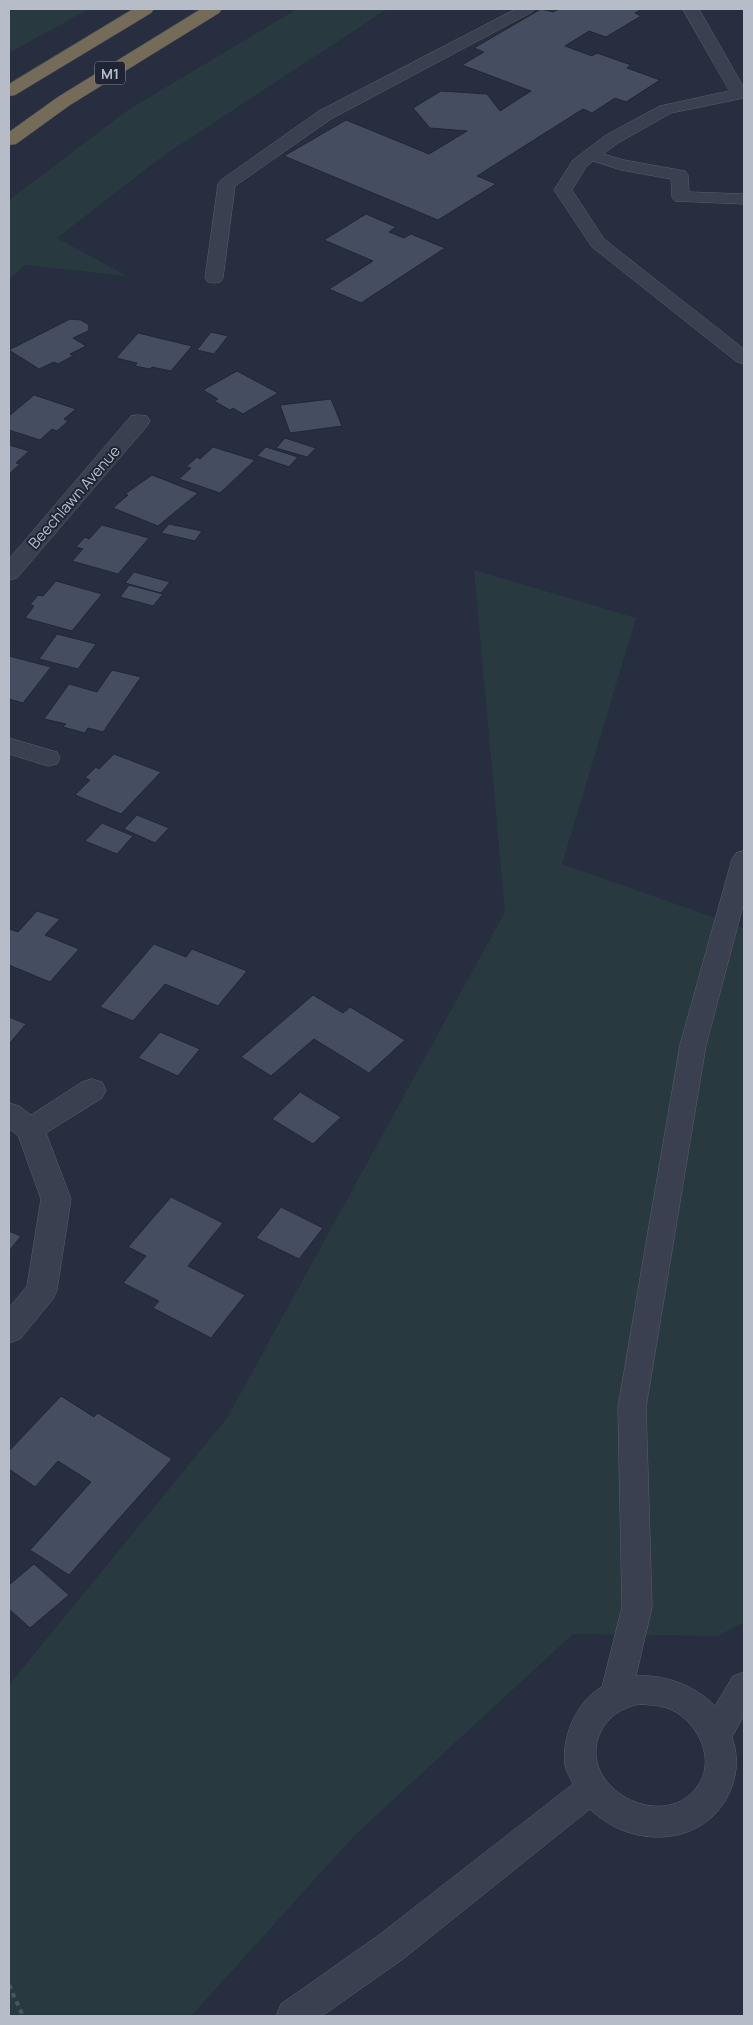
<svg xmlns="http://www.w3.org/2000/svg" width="753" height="2025" viewBox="0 0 753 2025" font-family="Manrope,sans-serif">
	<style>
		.green { fill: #283a40 }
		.building { fill: #454e60; stroke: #212736 }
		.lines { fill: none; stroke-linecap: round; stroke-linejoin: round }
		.service-casing { stroke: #585e6c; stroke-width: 1 }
		.minor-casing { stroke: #585e6c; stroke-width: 1 }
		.motorway-casing { stroke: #454b59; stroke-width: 1 }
		.path { stroke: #46575d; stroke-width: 4; stroke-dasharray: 4.5 4.5; stroke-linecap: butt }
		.service { fill: #3a404f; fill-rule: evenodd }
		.minor { fill: #3a404f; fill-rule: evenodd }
		.motorway { fill: #746c58; fill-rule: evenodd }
		.labels { text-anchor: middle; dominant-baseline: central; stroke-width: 4; stroke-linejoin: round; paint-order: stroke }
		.shield { fill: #1f2534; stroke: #898f9c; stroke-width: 1 }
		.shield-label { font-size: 14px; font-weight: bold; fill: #b7bcc9 }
		.street-label { font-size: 15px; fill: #b7bcc9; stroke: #1f2534 }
	</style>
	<rect width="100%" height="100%" fill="#262e3f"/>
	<!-- green -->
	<g class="green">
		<polygon points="9,9 89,9 9,53"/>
		<polygon points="297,9 387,9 163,156 57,238 127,276 25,265 9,279 9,200 128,110"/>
		<polygon points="474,570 636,618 562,864 744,928 744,1622 718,1636 573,1634 354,1836 191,2016 9,2016 9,1685 227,1418 505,912"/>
	</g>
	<!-- building -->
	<g class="building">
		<polygon points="541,9 553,12 559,9 642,9 635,13 641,16 606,37 589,31 565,46 592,56 597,53 631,65 627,68 660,80 626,102 615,98 592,113 583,109 477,176 496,184 438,220 284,156 346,120 429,154 467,131 430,128 413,108 441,91 487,94 500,111 531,91 462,65 484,52 474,48"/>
		<polygon points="366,214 396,227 389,232 404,238 411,234 445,248 361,303 329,289 373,261 324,240"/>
		<polygon points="70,319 81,320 89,325 88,331 73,338 86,346 70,354 73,356 58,364 54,362 39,369 9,350"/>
		<polygon points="211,332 228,336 214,354 197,350"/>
		<polygon points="138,333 192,346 171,371 152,367 150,369 135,366 137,363 116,358"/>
		<polygon points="237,371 278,393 243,414 233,408 230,410 214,401 218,399 203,390"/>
		<polygon points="34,395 76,409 64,419 68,421 57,431 52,429 40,440 9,430 9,416"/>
		<polygon points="331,399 342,426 290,433 280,405"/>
		<polygon points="285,438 316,448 307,457 276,448"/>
		<polygon points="9,445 29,451 16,463 20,464 9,474"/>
		<polygon points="213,447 255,460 220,493 179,479 191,468 186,467 197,457 200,459"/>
		<polygon points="266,447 298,457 289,467 257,456"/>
		<polygon points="152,475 198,493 158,526 113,508 128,495 125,494"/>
		<polygon points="169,524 202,531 195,541 161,533"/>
		<polygon points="102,525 149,538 118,574 72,561 83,549 76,547 85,537 89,539"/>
		<polygon points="134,572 170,582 161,593 125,583"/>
		<polygon points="56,581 102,594 72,631 25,618 34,606 30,605 38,595 43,596"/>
		<polygon points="129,585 163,594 153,606 120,597"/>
		<polygon points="57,634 96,644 78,669 39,659"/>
		<polygon points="9,656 51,667 23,703 9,699"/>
		<polygon points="112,670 141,677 103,732 88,728 85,733 63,727 66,724 44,719 69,684 97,692"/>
		<polygon points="114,754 161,772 121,814 75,795 90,780 85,778 96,767 99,769"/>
		<polygon points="137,815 169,828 155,843 124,829"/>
		<polygon points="102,823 133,836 117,854 85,841"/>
		<polygon points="37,911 60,919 45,935 79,949 50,982 9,965 9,929 18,932"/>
		<polygon points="154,944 186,957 192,949 247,971 218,1006 165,984 133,1021 100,1007"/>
		<polygon points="313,995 343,1013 350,1007 405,1040 369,1073 314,1039 271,1076 241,1057"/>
		<polygon points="9,1017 26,1024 9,1044"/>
		<polygon points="160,1032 200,1049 178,1076 138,1058"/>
		<polygon points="300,1092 341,1117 313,1144 272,1119"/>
		<polygon points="171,1197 223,1223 188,1266 245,1295 211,1338 153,1308 159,1301 123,1283 146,1256 128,1247"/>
		<polygon points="281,1207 323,1228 299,1259 256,1238"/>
		<polygon points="9,1231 21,1236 9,1251"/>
		<polygon points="61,1396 94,1417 98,1413 172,1459 69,1575 30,1550 91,1482 58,1461 35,1487 9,1469 9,1451"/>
		<polygon points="34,1564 69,1595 30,1628 9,1609 9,1585"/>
	</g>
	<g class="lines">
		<defs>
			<g id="service">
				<polygon points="516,9 535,9 532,12 331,119 235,186 223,278 220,282 214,283 208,282 205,278 218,184 221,180 319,111"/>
				<polygon points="683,9 699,9 744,88 744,98 671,113 618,143 603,154 624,160 685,171 688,175 689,192 744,194 744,204 675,201 672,197 671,179 621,170 593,161 586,167 572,190 604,239 744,349 744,364 737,362 592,247 554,190 573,160 606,135 660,106 729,91"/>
				<path d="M744,851V902L706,1045L646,1407L652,1607L636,1676C665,1674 696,1686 715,1706L733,1676L744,1672V1715L732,1737C738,1755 738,1771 731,1789C708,1847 632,1851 590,1809L403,1959L322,2016H276L281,2004L379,1935L573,1784C570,1778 566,1771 565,1765C561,1738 577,1700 602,1687L622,1607L618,1407L680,1045L732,859L736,853ZM638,1704C649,1705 662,1705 672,1710C698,1723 717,1760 697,1787C662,1834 576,1787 600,1733C608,1716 621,1709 638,1704Z"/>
			</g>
			<g id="minor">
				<polygon points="139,415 147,416 150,421 147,426 17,578 9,580 9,559 131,416"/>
				<polygon points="9,738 57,752 60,758 57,764 48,766 9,754"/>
				<polygon points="92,1079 102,1082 106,1090 102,1098 46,1133 71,1199 57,1290 53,1299 20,1339 9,1343 9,1308 27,1286 41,1199 18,1135 9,1129 9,1103 19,1106 31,1115 82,1082"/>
			</g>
			<g id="motorway">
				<polygon points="133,9 154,9 151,13 15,95 9,96 9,84"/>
				<polygon points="201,9 222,9 219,13 70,105 16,144 9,145 9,132 58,97"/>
			</g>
		</defs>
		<!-- service casing -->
		<use href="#service" class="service-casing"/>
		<!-- minor casing -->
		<use href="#minor" class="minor-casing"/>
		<!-- motorway casing -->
		<use href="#motorway" class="motorway-casing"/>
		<!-- path -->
		<polyline class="path" points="9,1985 23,2016"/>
		<!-- service -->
		<use href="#service" class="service"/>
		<!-- minor -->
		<use href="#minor" class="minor"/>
		<!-- motorway -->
		<use href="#motorway" class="motorway"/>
	</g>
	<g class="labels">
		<!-- shield labels -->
		<rect class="shield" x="95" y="61.5" width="30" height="23" rx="4"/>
		<g class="shield-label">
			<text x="110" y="73">M1</text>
		</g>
		<!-- street labels -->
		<g class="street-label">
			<text transform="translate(74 497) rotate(-49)">Beechlawn Avenue</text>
		</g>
	</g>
	<!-- border -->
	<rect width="753" height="2025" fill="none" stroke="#b7bcc9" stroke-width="20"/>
</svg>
